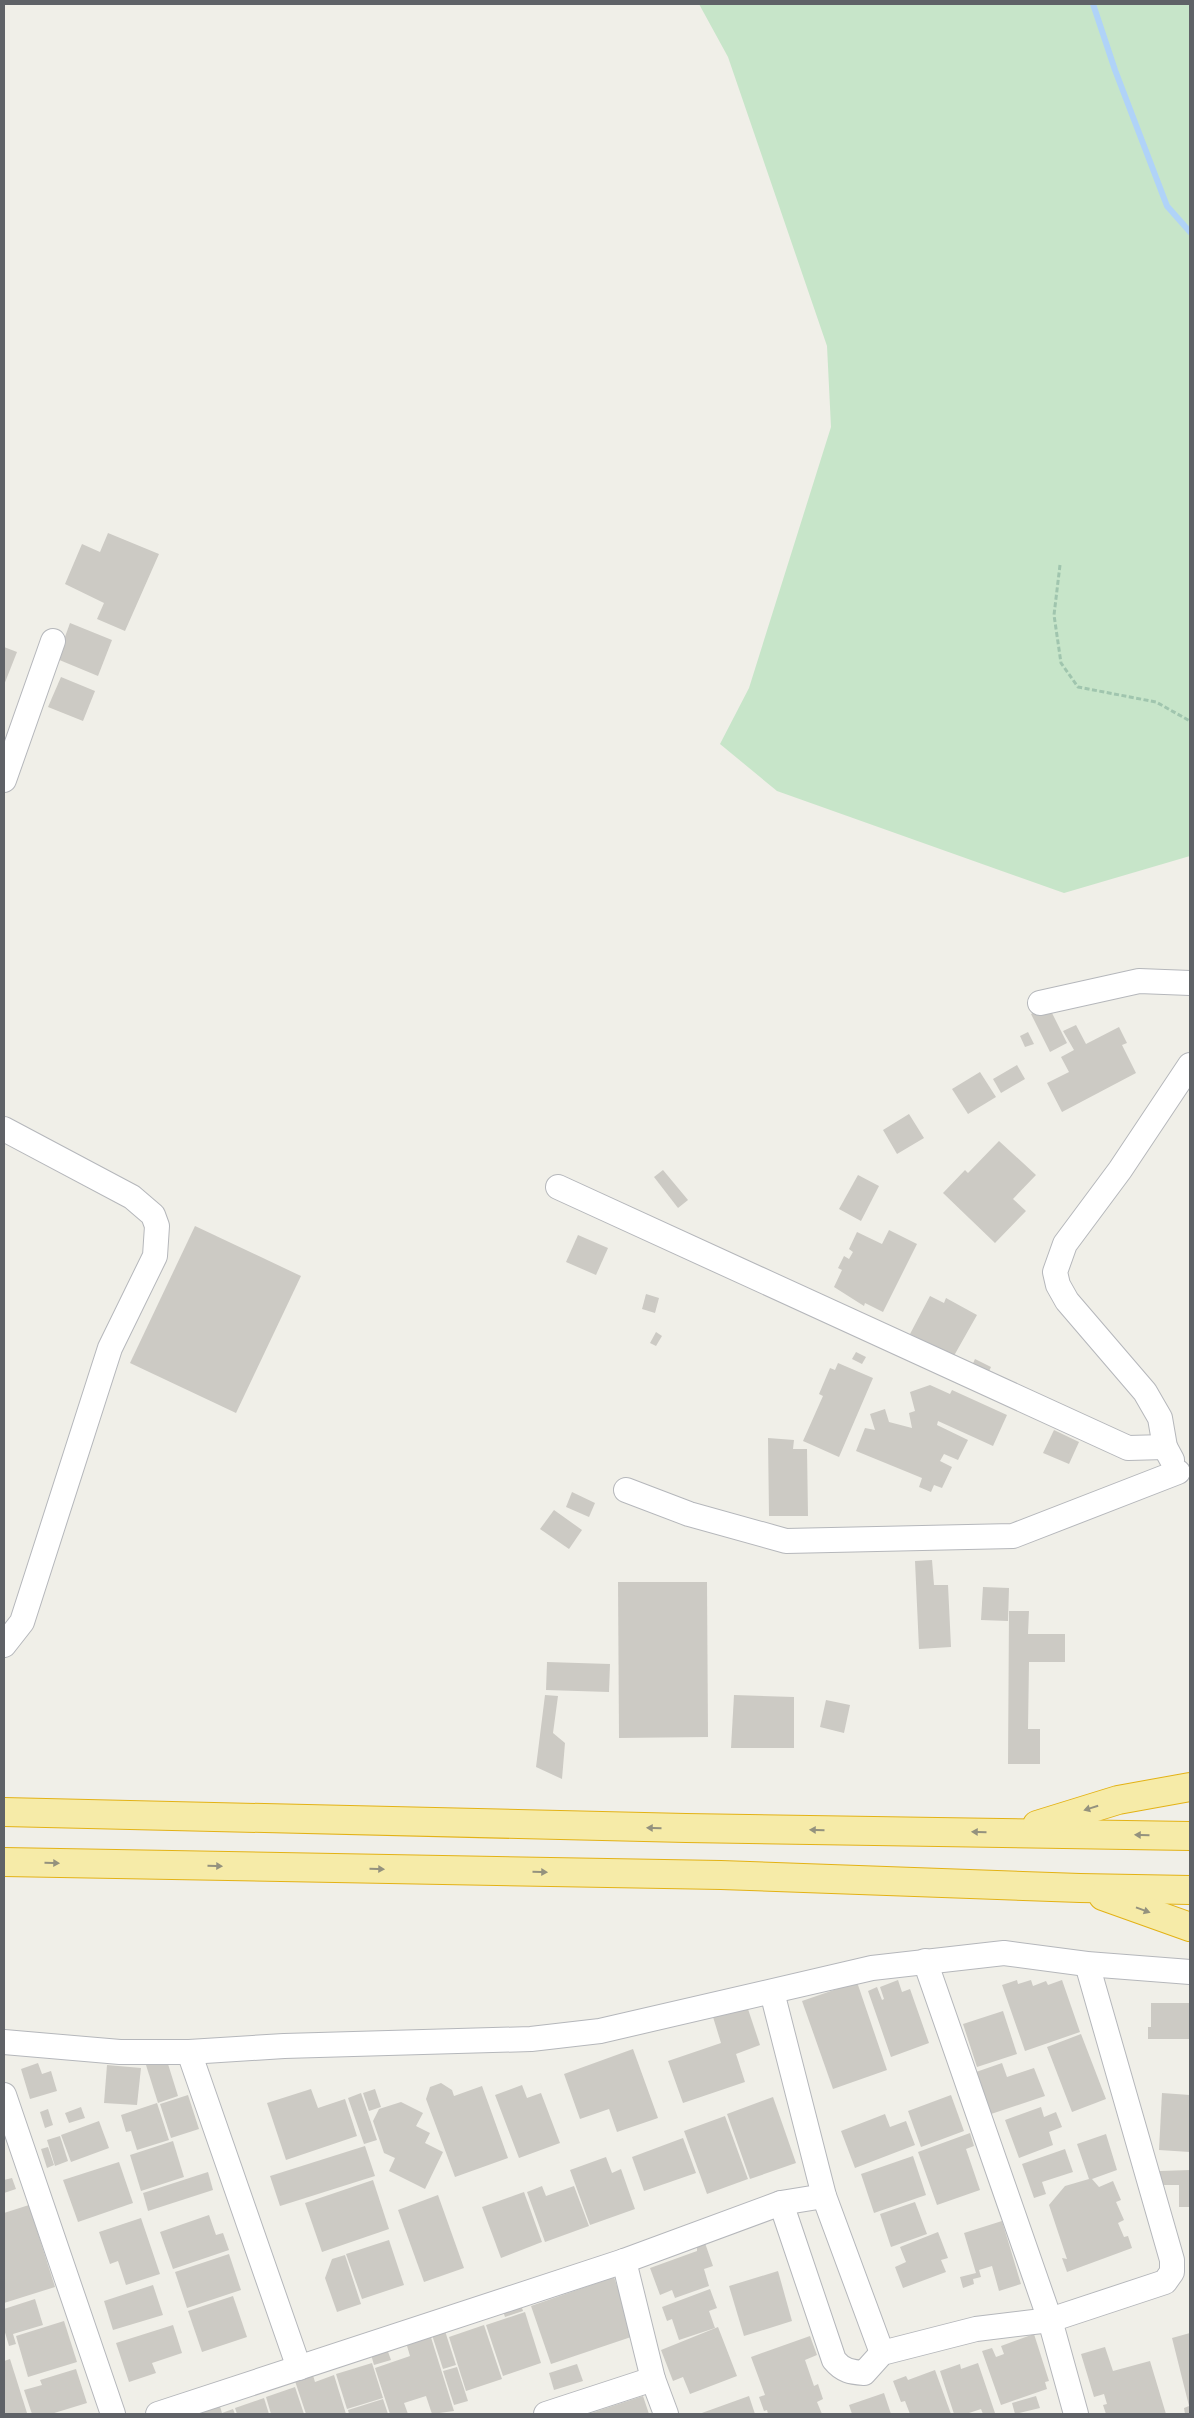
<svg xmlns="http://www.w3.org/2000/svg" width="1194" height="2418" viewBox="0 0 1194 2418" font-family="'Golos Text',sans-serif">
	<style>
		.green { fill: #c7e5c9 }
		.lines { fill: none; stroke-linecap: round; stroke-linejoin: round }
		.stream { stroke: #b0d3f8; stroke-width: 6 }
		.building { fill: #cccac4 }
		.minor-casing { stroke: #b5b7bb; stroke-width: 26 }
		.trunk-casing { stroke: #e3b215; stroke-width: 30 }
		.path { stroke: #a0c5ae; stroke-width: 3; stroke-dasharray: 5 2.5; stroke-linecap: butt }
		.minor { stroke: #fff; stroke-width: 24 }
		.trunk { stroke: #f6eba8; stroke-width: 28 }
		.oneway { fill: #94927e }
	</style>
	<rect width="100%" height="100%" fill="#f0efe8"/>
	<!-- green -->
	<polygon class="green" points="699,4 1190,4 1190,856 1064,893 777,791 720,744 749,688 831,427 827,346 728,57"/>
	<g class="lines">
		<!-- stream -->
		<polyline class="stream" points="1093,4 1115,70 1167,206 1190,232"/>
	</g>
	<!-- building -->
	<g class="building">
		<polygon points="108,533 159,554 125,631 97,619 104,603 65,584 82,544 100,552"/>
		<polygon points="70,623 112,640 98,676 57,659"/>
		<polygon points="4,647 17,652 4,685"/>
		<polygon points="61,677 95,691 83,721 48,707"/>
		<polygon points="1048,1005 1067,1043 1050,1052 1031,1014"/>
		<polygon points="1076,1025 1086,1044 1119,1027 1127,1043 1122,1045 1136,1073 1062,1112 1047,1083 1069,1072 1061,1057 1074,1050 1063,1031"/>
		<polygon points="1028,1032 1034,1044 1025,1047 1020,1036"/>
		<polygon points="1017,1065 1025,1079 1001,1093 993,1079"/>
		<polygon points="980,1072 996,1097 968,1114 952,1089"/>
		<polygon points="909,1114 924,1138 897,1154 883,1130"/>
		<polygon points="999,1141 1036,1175 1013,1199 1026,1211 995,1243 943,1193 965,1170 968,1173"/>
		<polygon points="663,1170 688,1200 678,1208 654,1177"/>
		<polygon points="858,1175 879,1186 861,1221 839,1209"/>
		<polygon points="195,1226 301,1276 236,1413 130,1363"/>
		<polygon points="889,1230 917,1244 883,1312 865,1303 864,1306 834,1287 842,1270 838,1268 844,1256 849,1259 853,1252 849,1249 857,1232 882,1244"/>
		<polygon points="578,1235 608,1248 596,1275 566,1262"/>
		<polygon points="646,1294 659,1298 655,1313 642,1309"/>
		<polygon points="930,1296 944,1303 946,1298 977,1315 951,1361 934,1347 910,1334"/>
		<polygon points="656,1332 662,1336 656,1346 650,1343"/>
		<polygon points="856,1352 866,1357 862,1364 852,1359"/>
		<polygon points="975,1359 991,1367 985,1380 969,1372"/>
		<polygon points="838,1363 873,1378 839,1457 803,1441 823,1396 819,1394 830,1368 835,1370"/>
		<polygon points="930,1385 950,1394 952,1390 1007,1415 993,1446 938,1421 937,1425 968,1440 958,1460 944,1454 940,1461 952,1467 942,1488 934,1485 931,1492 919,1487 922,1478 856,1451 865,1428 875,1430 870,1414 885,1409 889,1422 912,1428 909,1413 915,1411 910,1392"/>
		<polygon points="1054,1430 1079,1442 1069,1464 1043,1453"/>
		<polygon points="768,1438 794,1440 793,1449 807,1449 808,1516 769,1516"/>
		<polygon points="572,1492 595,1503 589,1517 566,1507"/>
		<polygon points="554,1510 582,1530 569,1549 540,1529"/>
		<polygon points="932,1560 934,1585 948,1585 951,1647 919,1649 915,1561"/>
		<polygon points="618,1582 707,1582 708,1737 619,1738"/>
		<polygon points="983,1587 1009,1588 1008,1621 981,1620"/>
		<polygon points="1009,1611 1029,1611 1028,1634 1065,1634 1065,1662 1029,1662 1028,1729 1040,1729 1040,1764 1008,1764"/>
		<polygon points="547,1662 610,1664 609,1692 546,1690"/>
		<polygon points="545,1695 558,1696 553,1733 565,1743 562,1779 536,1767"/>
		<polygon points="734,1695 794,1697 794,1748 731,1748"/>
		<polygon points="826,1700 850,1705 844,1733 820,1727"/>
		<polygon points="898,1980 902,1992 910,1989 929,2043 891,2057 868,1991 877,1987 882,2000 884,1999 880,1987"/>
		<polygon points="1017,1980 1018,1984 1031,1980 1033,1986 1046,1981 1048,1985 1062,1980 1080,2032 1025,2051 1002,1985"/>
		<polygon points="857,1982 887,2070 833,2089 802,2001"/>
		<polygon points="1151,2003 1190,2003 1190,2039 1148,2039 1148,2027 1151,2027"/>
		<polygon points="747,2006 760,2045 736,2054 745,2082 683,2103 668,2061 721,2043 713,2017"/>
		<polygon points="1003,2011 1017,2054 977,2067 963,2024"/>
		<polygon points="1081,2034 1106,2099 1072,2112 1047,2047"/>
		<polygon points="633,2049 658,2118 617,2132 609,2109 580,2119 564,2074"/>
		<polygon points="38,2063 42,2074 51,2071 57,2091 30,2099 21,2069"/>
		<polygon points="1002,2063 1007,2077 1034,2068 1045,2096 991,2114 976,2072"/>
		<polygon points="168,2064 178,2096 158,2103 146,2065"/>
		<polygon points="107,2065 141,2068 137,2105 104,2103"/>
		<polygon points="441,2083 452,2090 454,2096 482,2086 508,2158 455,2177 426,2099 430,2087"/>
		<polygon points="522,2085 527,2098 541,2093 560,2143 519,2158 495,2095"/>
		<polygon points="311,2089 318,2108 345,2099 357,2136 286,2160 267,2103"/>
		<polygon points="375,2089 381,2107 369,2111 363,2093"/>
		<polygon points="361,2093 377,2140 364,2144 348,2098"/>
		<polygon points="1162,2093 1190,2095 1190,2152 1159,2150"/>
		<polygon points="188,2095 199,2129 171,2138 160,2104"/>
		<polygon points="951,2095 964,2131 921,2147 908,2111"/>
		<polygon points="773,2097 796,2163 750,2179 727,2114"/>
		<polygon points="401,2102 423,2113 416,2126 430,2133 425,2143 443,2152 425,2189 389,2171 395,2158 384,2153 373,2121 379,2109"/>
		<polygon points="157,2103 169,2140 137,2150 131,2131 126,2132 121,2115"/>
		<polygon points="81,2107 85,2118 69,2123 65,2113"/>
		<polygon points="1041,2107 1044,2117 1056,2112 1062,2127 1049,2132 1053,2145 1019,2158 1005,2120"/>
		<polygon points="48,2109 53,2125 45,2128 40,2112"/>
		<polygon points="885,2114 890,2127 906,2121 915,2145 855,2168 841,2131"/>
		<polygon points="725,2116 748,2179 707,2194 684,2131"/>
		<polygon points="99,2121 109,2148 71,2162 61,2135"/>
		<polygon points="970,2133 974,2146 966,2149 980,2190 937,2205 918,2152"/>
		<polygon points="1106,2134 1117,2170 1092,2179 1099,2187 1113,2181 1121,2200 1116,2202 1124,2220 1118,2223 1124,2237 1128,2236 1132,2248 1067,2272 1062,2258 1067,2259 1049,2205 1065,2186 1089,2179 1077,2144"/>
		<polygon points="60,2136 68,2161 55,2166 47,2140"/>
		<polygon points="683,2138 696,2173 644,2191 632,2157"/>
		<polygon points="173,2141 184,2177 141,2191 130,2155"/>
		<polygon points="365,2146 375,2176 280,2206 270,2176"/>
		<polygon points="48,2147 54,2165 47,2168 41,2149"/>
		<polygon points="1065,2149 1073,2172 1042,2182 1046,2194 1034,2198 1022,2164"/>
		<polygon points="913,2156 926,2195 874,2213 861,2174"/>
		<polygon points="606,2157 612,2173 621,2169 635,2209 590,2225 570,2170"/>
		<polygon points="119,2162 133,2203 78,2222 63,2180"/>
		<polygon points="1190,2170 1190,2207 1179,2207 1179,2185 1160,2185 1160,2171"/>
		<polygon points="208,2172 213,2190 148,2211 143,2193"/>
		<polygon points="12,2178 16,2189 4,2193 4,2180"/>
		<polygon points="373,2180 389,2229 322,2252 305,2203"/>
		<polygon points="542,2186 546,2196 574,2186 589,2226 545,2242 527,2192"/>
		<polygon points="524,2192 542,2242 501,2258 482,2207"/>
		<polygon points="438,2195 464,2268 424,2282 398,2210"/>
		<polygon points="915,2202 927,2234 891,2247 880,2214"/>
		<polygon points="29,2205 55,2287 4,2303 4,2213"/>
		<polygon points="209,2215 216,2235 223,2233 229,2250 173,2269 160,2232"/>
		<polygon points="141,2218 160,2274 126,2285 118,2261 110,2264 99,2232"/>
		<polygon points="1002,2221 1021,2284 999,2291 992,2266 979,2270 981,2277 973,2279 974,2284 963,2288 960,2277 976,2273 964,2233"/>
		<polygon points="938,2232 948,2258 941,2260 946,2272 903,2288 895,2267 906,2262 900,2247"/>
		<polygon points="389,2240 404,2285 362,2299 346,2254"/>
		<polygon points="705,2243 713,2266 704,2269 709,2286 675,2298 672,2290 660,2295 650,2268 697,2251 697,2245"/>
		<polygon points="229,2254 241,2290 187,2308 175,2272"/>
		<polygon points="345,2255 361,2304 337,2312 325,2278 332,2259"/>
		<polygon points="778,2271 792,2321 744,2336 729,2286"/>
		<polygon points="614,2277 634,2336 551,2364 531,2306"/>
		<polygon points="153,2285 163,2315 113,2330 104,2301"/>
		<polygon points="710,2289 717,2308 709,2311 715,2328 679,2340 672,2319 667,2321 662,2307"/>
		<polygon points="233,2296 247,2337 202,2352 188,2311"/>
		<polygon points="35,2299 43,2325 13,2334 16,2344 9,2346 4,2329 4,2309"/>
		<polygon points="520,2302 523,2311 505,2317 502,2308"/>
		<polygon points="525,2312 541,2363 503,2376 486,2325"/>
		<polygon points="64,2321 77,2362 28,2377 16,2336"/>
		<polygon points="173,2325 182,2353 152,2363 156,2373 129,2382 116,2343"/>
		<polygon points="484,2325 502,2379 466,2391 449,2337"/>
		<polygon points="718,2327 737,2376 690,2394 683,2377 673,2381 661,2350"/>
		<polygon points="429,2331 454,2411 432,2414 426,2396 404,2403 408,2414 390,2414 375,2368 410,2356 405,2339"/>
		<polygon points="445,2331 456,2365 443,2369 432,2335"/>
		<polygon points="1190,2333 1190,2414 1185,2414 1184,2408 1189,2406 1172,2338"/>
		<polygon points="1034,2334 1049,2381 1045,2382 1047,2389 1001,2405 982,2351 992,2348 996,2357 1004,2354 1001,2346"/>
		<polygon points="810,2336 817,2355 805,2360 814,2386 818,2384 823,2399 817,2402 822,2414 768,2414 767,2410 764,2411 759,2397 765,2395 751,2357"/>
		<polygon points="386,2346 391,2360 374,2365 370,2351"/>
		<polygon points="1105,2347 1113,2371 1150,2361 1166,2414 1106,2414 1103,2405 1107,2404 1104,2394 1094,2397 1081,2354"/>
		<polygon points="10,2359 27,2413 24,2414 4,2414 4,2361"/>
		<polygon points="372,2363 383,2398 347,2409 336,2374"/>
		<polygon points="978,2363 995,2413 983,2414 981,2409 966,2414 954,2414 940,2371 960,2364 961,2369"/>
		<polygon points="577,2364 583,2381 554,2390 549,2373"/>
		<polygon points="457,2367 468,2401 454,2405 443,2371"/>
		<polygon points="76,2369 87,2403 51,2414 32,2414 24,2390 42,2385 40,2380"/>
		<polygon points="935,2370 951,2414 910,2414 905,2401 901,2402 893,2381 906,2376 908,2380"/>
		<polygon points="312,2372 315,2382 334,2375 346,2414 306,2414 294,2378"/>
		<polygon points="295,2387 304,2414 271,2414 266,2397"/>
		<polygon points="884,2393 891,2414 852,2414 849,2405"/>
		<polygon points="643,2396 649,2414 588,2414"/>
		<polygon points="749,2396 755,2414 699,2414"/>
		<polygon points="1036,2396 1040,2408 1015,2414 1012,2403"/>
		<polygon points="264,2398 269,2414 237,2414 235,2408"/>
		<polygon points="383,2399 388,2414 349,2414 348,2410"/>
		<polygon points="218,2400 222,2413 233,2409 235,2414 193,2414"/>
	</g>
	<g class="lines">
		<defs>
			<g id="minor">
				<polyline points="4,780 53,641"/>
				<polyline points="1040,1003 1139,981 1190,983"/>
				<polyline points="4,1129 132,1197 153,1215 157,1226 155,1256 110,1348 22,1622 4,1645"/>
				<polyline points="558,1187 1128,1448 1165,1447"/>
				<polyline points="1172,1460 1165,1447 1160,1418 1145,1392 1067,1301 1058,1285 1055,1272 1065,1244 1120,1170 1190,1065"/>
				<polyline points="626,1490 689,1514 786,1541 1013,1536 1178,1472"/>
				<polyline points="925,1961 1050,2320 1076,2414"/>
				<polyline points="772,1992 824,2196 882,2353"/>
				<polyline points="4,2042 120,2052 189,2052 284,2046 531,2039 600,2031 872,1968 1004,1953 1087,1964 1190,1972"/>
				<polyline points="189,2052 299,2368"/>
				<polyline points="4,2095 113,2414"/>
				<path d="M781,2203L834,2360C843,2371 851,2372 864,2373L882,2353L976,2329L1050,2320L1165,2282L1172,2272V2260L1087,1964"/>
				<polyline points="624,2261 653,2379 666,2414"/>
				<polyline points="158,2414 624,2261 781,2203 824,2196"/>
				<polyline points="546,2414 653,2379"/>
			</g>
			<g id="trunk">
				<polyline points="4,1812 686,1828 1190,1836"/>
				<polyline points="1037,1825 1118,1800 1190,1787"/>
				<polyline points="4,1862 721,1875 1080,1888 1190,1890"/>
				<polyline points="1103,1896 1190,1927"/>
			</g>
		</defs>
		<!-- minor casing -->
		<use href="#minor" class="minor-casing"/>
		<!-- trunk casing -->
		<use href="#trunk" class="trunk-casing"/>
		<!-- path -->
		<polyline class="path" points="1060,565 1054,615 1061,663 1078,687 1156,702 1190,721"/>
		<!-- minor -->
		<use href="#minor" class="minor"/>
		<!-- trunk -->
		<use href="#trunk" class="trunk"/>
	</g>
	<!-- one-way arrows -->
	<defs><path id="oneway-solid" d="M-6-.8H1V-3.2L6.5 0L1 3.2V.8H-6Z" transform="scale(1.25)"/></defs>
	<g class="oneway">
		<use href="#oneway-solid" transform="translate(1091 1808) rotate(163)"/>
		<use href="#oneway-solid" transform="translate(654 1828) rotate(-179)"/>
		<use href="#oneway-solid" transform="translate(817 1830) rotate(-179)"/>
		<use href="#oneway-solid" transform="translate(979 1832) rotate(-179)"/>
		<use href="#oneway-solid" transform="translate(1142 1835) rotate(-179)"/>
		<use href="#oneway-solid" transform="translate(52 1863) rotate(1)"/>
		<use href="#oneway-solid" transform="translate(215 1866) rotate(1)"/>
		<use href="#oneway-solid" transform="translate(377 1869) rotate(1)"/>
		<use href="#oneway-solid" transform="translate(540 1872) rotate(1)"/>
		<use href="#oneway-solid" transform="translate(1143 1910) rotate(20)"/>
	</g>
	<!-- border -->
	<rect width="1194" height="2418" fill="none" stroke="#5f6267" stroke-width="10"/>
</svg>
